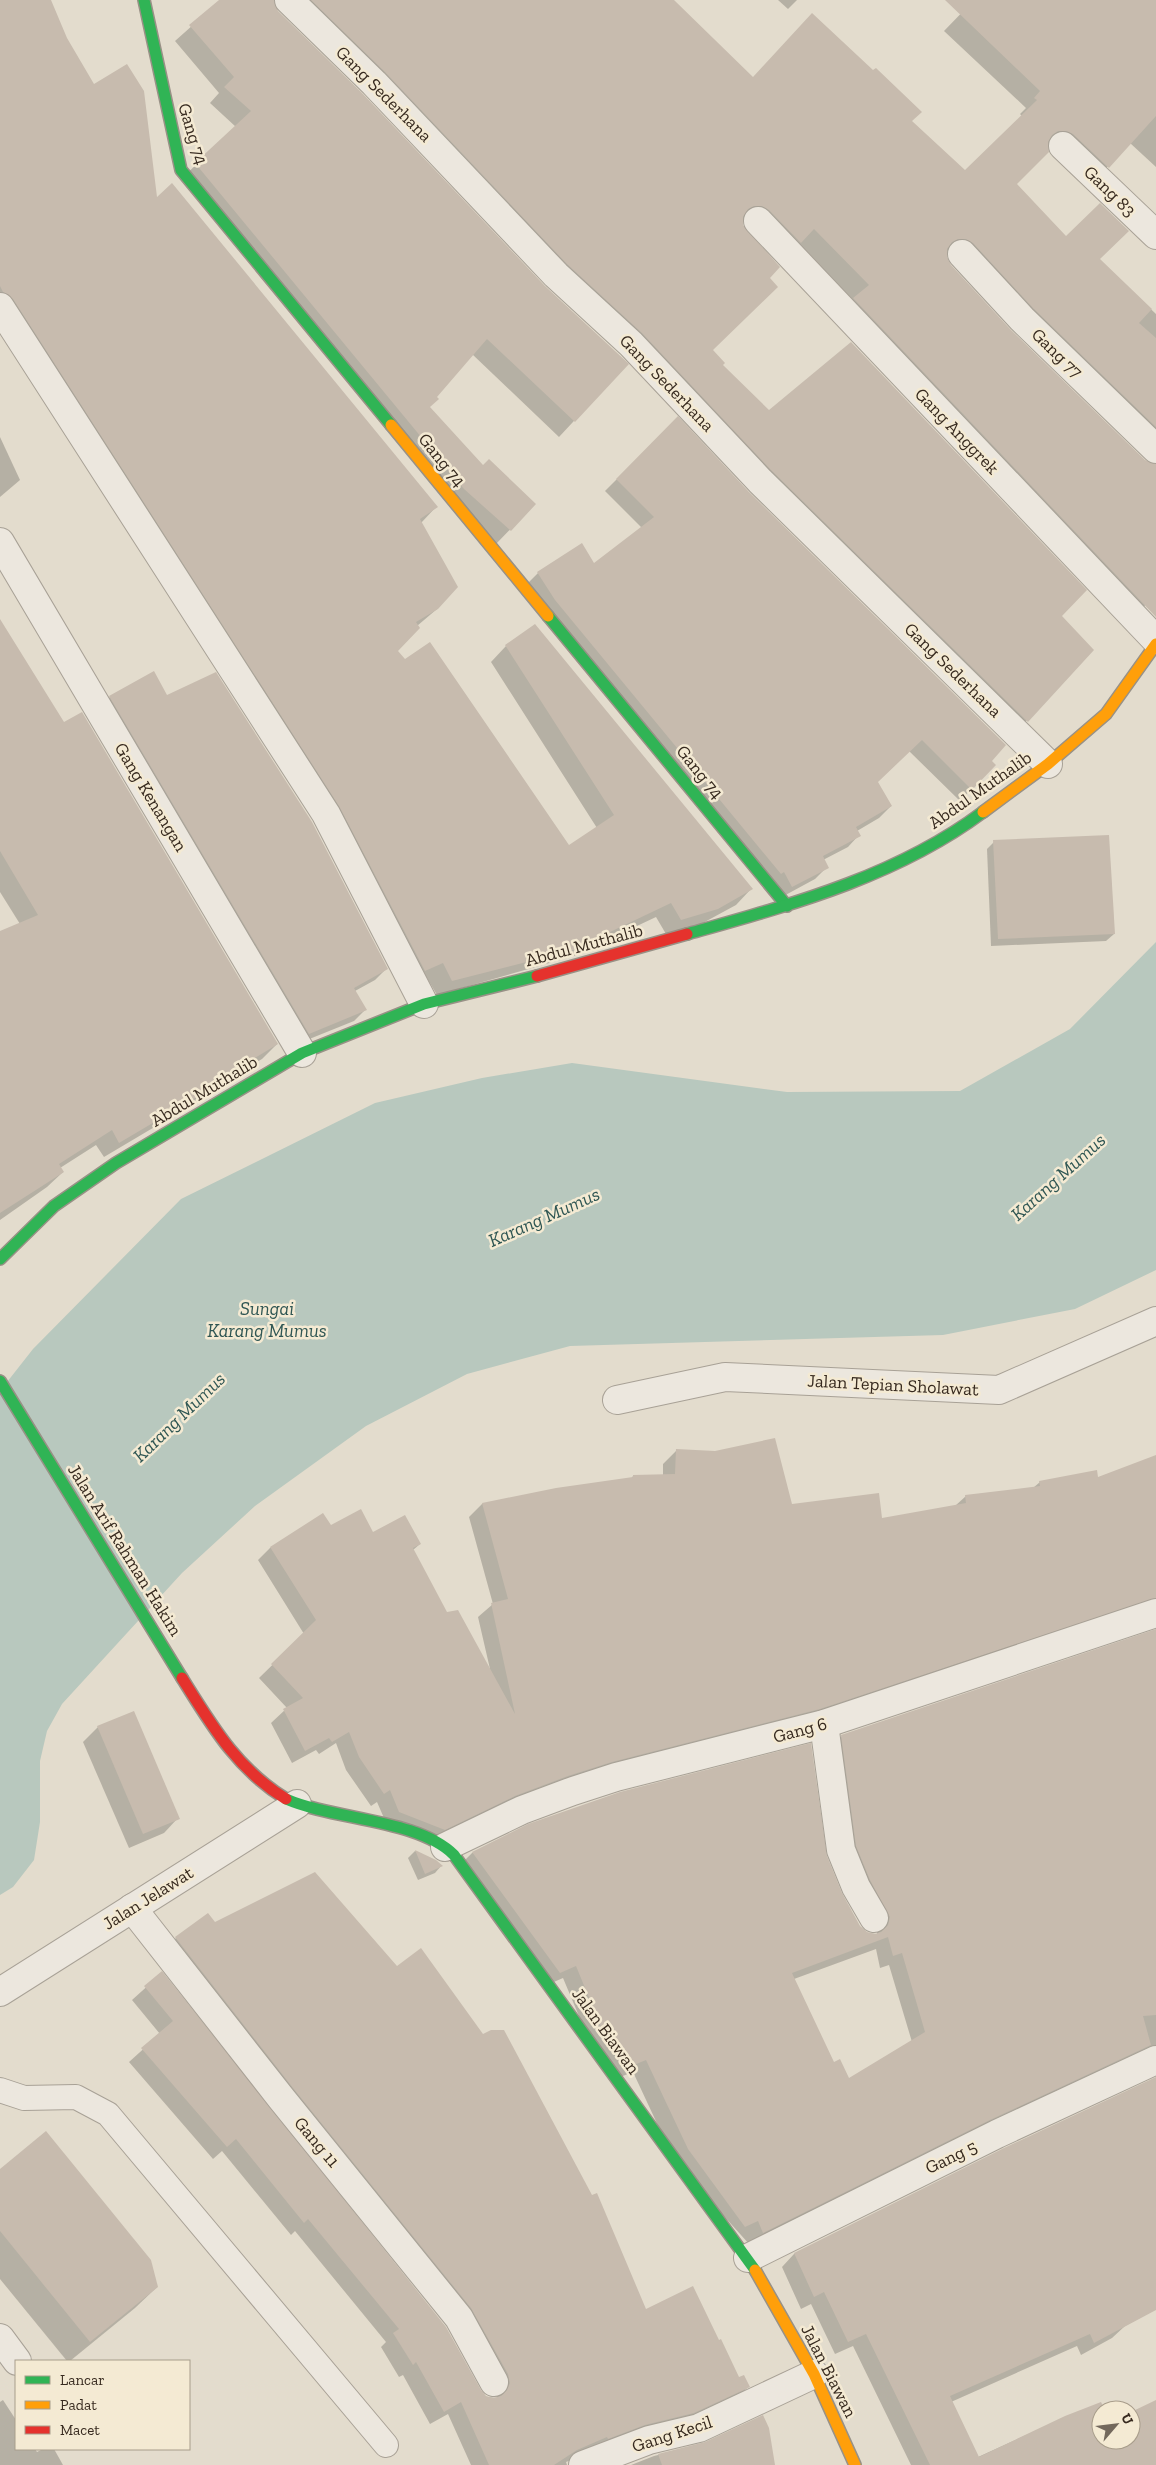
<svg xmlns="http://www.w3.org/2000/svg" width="1156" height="2465" viewBox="0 0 1156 2465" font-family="'Zilla Slab',serif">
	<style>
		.water { fill: #b8c8be }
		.shadow { fill: #0003; fill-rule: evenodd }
		.building { fill: #c7bbae; fill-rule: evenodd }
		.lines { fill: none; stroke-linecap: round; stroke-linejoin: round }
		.lane-casing { stroke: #a8a196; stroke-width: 26 }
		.street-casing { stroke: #a8a196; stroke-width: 30 }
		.fast-casing { stroke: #989186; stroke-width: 14 }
		.slow-casing { stroke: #989186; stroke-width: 14 }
		.jam-casing { stroke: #989186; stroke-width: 14 }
		.lane { stroke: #ece7de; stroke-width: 24 }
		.street { stroke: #ece7de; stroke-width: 28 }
		.fast { stroke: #30b455; stroke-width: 11 }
		.slow { stroke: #ff9f0a; stroke-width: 11 }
		.jam { stroke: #e5322d; stroke-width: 11 }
		.labels { text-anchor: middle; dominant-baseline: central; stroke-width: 5; stroke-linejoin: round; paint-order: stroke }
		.street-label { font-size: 18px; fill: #372a1f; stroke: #f4ead3 }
		.water-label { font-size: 19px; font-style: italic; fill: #2f5653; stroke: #f4ead3 }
	</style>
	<rect width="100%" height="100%" fill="#e3dccd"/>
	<!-- water -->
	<polygon class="water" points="1156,942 1156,1270 1075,1309 943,1335 570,1346 467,1374 366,1426 255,1506 182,1573 62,1704 47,1731 40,1761 40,1822 34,1860 13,1887 0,1895 0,1391 33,1349 181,1199 375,1103 482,1078 572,1063 787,1092 960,1091 1070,1029"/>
	<!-- shadow -->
	<g class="shadow">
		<polygon points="0,0 50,0 66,38 156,200 436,507 421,523 437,609 417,626 397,651 569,846 597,828 491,662 506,646 751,889 736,905 701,924 666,934 656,917 603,942 595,950 437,995 427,978 409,985 324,821 0,317"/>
		<polygon points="221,0 273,0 277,12 544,287 627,364 559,437 472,354 435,397 429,407 483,466 535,504 494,546 181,179 236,127 210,103 219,93 175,41"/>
		<polygon points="277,0 672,0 752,78 911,121 965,172 1022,116 1020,114 1026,108 944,31 974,0 1156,0 1156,167 1130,143 1092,183 1051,146 1047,146 1015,184 1066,237 1099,260 1156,314 1156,461 951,254 946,254 949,265 1010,330 1144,461 1156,464 1156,594 1130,621 838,315 853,300 798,244 747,221 742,221 711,351 721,366 769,411 1060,616 1093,650 1011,737"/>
		<polygon points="778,0 797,0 788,9"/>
		<polygon points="678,418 994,765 960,801 909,751 877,782 891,806 879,818 857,831 859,835 848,847 823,860 827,867 815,879 780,898 526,585 538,573 581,545 594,565 642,528 605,491"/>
		<polygon points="0,437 20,480 0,497"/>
		<polygon points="0,622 63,724 277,1044 262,1059 216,1086 205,1097 104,1157 96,1145 60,1168 63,1172 47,1187 0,1220 0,932 20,924 0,892"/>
		<polygon points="167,696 387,968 375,980 355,991 365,1010 354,1021 297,1044 98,709 110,697"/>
		<polygon points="994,842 1114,934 1106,941 991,946 987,849"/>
		<polygon points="676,1451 791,1505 881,1519 955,1506 966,1496 1033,1488 1040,1482 1097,1478 1156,1457 1156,1618 432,1842 387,1825 377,1802 371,1806 346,1770 336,1743 319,1754 316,1750 292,1763 271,1723 287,1708 259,1678 304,1634 258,1560 270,1548 323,1515 330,1527 420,1544 413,1550 447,1614 490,1669 478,1617 493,1604 469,1517 482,1504 556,1489 631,1479 633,1476 663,1475 663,1464"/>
		<path d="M1156,1631V2064L750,2245L675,2162L633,2072L615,2079L592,2047L563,1978L547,1985L460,1865L472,1853L529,1826L825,1856L840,1894L860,1927L866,1933L877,1934V1931L858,1893L829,1749L842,1736ZM876,1949L880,1968L889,1965L912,2042L848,2080L834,2064L794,1979Z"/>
		<polygon points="98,1727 178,1818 164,1833 129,1848 83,1742"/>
		<polygon points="415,1851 436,1861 441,1866 435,1873 418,1880 408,1858"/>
		<polygon points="208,1914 215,1924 645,2310 748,2387 735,2400 680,2426 629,2438 566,2462 567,2465 471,2465 448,2414 430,2424 403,2375 399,2377 381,2347 386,2342 295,2231 291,2235 222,2151 213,2159 129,2062 160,2034 132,2000 162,1973 480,2391 486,2397 497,2398 495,2388 163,1951 176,1938"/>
		<polygon points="1156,2079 1156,2309 1125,2326 1112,2338 1081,2355 1077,2346 951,2402 978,2457 1066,2417 1101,2404 1103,2410 1101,2410 1101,2440 1131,2440 1131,2413 1156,2402 1156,2465 911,2465 853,2346 835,2354 811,2304 801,2309 782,2267 794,2254 1004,2149"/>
		<polygon points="0,2170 157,2287 135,2308 70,2361 67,2361 0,2279"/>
		<polygon points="3,2400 16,2420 16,2449 35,2449 37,2452 43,2449 54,2449 63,2465 0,2465 0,2402"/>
		<polygon points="703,2444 774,2465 631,2465 654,2456"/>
	</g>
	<!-- building -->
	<g class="building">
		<polygon points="0,0 51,0 67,38 94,84 127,64 144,91 157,197 172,183 438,507 420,519 458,587 438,609 416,622 420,628 398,651 405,659 430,642 569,845 614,815 505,645 535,624 753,889 718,909 681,920 671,903 610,932 612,935 593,945 452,981 443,963 425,971 339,806 13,299 3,292 0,286"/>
		<polygon points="219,0 274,0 278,11 363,94 545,286 629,364 575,422 487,339 437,397 439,399 430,407 483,465 489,459 536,504 511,531 464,489 195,163 251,111 224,87 234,77 189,25"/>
		<polygon points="311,0 674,0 753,77 812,13 873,70 876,68 922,112 912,121 965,170 1037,100 1034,98 1040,91 945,0 1156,0 1156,116 1109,168 1073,134 1066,131 1058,131 1052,135 1048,142 1049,152 1017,184 1066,236 1100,203 1129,231 1100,259 1152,309 1139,323 1156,338 1156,427 1033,308 973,243 966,239 958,239 952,242 947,249 947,257 951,265 1011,330 1145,460 1156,464 1156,617 853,298 869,285 814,229 801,243 769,210 762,206 754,206 748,209 743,217 743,225 780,267 770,278 778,287 713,350 725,363 723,365 769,410 851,342 1087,590 1062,616 1094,650 1028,722 771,470 642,333 567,264 385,72"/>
		<polygon points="678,416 749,492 1006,745 992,761 996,765 972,790 922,740 878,782 892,806 856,827 861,836 823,856 829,868 792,887 784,872 781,874 555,600 537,572 582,543 594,563 654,517 616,479"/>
		<polygon points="0,619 64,722 82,712 278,1044 220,1079 222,1082 119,1143 112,1130 59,1164 64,1172 0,1213 0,931 38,915 0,851"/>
		<polygon points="154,671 167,695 216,672 312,822 388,969 354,988 367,1010 309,1034 109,696"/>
		<polygon points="1109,835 1115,934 998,939 993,840"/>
		<polygon points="775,1438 792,1504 879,1493 882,1518 966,1503 965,1495 1040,1486 1039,1481 1097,1470 1098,1477 1156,1455 1156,1598 820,1709 612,1762 568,1776 515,1796 445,1830 399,1812 390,1790 384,1794 359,1757 349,1732 332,1742 329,1738 305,1751 283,1709 303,1698 271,1664 316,1620 270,1547 323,1513 331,1525 361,1509 373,1532 405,1515 421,1544 413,1548 447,1612 458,1610 515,1714 491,1603 508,1599 482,1503 556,1488 633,1477 633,1475 675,1474 676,1449 715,1451"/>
		<path d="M1156,1629V2015L1143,2016L1151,2045L990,2120L763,2233L758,2221L745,2227L688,2149L646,2060L629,2067L604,2034L576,1966L560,1973L472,1852L528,1824L620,1792L811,1743L827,1856L842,1893L860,1926L867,1932L875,1934L881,1932L888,1925L890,1917L870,1880L856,1846L841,1735ZM888,1937L893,1956L902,1953L925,2032L849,2078L840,2059L834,2062L792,1973Z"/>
		<polygon points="134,1711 180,1819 143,1834 97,1726"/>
		<polygon points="415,1850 436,1860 443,1866 425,1874"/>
		<polygon points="315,1872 397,1966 421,1948 483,2034 491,2030 504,2030 592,2195 597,2193 646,2309 693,2286 719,2340 721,2339 739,2377 744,2375 750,2387 694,2413 645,2425 608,2439 607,2437 577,2450 554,2465 489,2465 461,2402 444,2412 416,2362 413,2365 393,2333 399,2329 308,2219 304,2223 236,2139 227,2147 141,2048 173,2021 144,1986 162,1971 446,2327 481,2390 486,2396 493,2398 501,2396 507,2390 510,2383 508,2374 471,2308 293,2088 175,1937 208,1913 215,1922"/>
		<polygon points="1156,2077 1156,2310 1094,2343 1090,2334 950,2396 979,2457 1065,2416 1101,2402 1105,2410 1101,2410 1101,2440 1131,2440 1131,2412 1156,2400 1156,2465 930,2465 866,2334 848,2342 824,2292 814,2297 794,2253 1004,2148"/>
		<polygon points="46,2131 151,2260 158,2287 90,2342 0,2231 0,2169"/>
		<polygon points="763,2415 769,2428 775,2465 662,2465 658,2454 705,2442"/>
	</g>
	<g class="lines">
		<defs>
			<polyline id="lane" points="0,2090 24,2098 76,2097 108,2114 386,2445"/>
			<g id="street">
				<polyline points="289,0 374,83 556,275 631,344 760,481 1048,764"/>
				<polyline points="1063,146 1156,235"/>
				<polyline points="758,221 1156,640"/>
				<polyline points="962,254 1022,319 1156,449"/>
				<polyline points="0,307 326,814 424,1004"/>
				<polyline points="0,542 302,1053"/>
				<polyline points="617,1400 725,1377 999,1390 1156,1321"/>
				<polyline points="824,1724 841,1850 856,1887 874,1918"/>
				<polyline points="445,1847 522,1810 573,1791 616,1777 824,1724 1156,1613"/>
				<polyline points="132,1908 281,2098 459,2318 494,2382"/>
				<polyline points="0,1992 297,1804"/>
				<polyline points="748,2258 997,2134 1156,2060"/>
				<polyline points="0,2338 17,2361"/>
				<polyline points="583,2465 649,2440 699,2428 814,2374"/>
			</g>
			<g id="fast">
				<polyline points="144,0 181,170 391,425"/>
				<polyline points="548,616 787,906"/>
				<path d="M687,934C790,905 896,877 983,812"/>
				<polyline points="0,1259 54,1206 116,1163 302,1053 424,1004 537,976"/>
				<polyline points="0,1381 182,1678"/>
				<path d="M286,1799C334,1820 418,1819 454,1855L755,2270"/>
			</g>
			<g id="slow">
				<polyline points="391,425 548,616"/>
				<polyline points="983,812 1048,764 1106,714 1156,644"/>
				<polyline points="755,2270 814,2374 855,2465"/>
			</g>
			<g id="jam">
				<polyline points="537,976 687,934"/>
				<path d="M182,1678C212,1726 237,1769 286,1799"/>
			</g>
		</defs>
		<!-- lane casing -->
		<use href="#lane" class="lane-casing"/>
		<!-- street casing -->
		<use href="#street" class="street-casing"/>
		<!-- fast casing -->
		<use href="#fast" class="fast-casing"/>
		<!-- slow casing -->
		<use href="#slow" class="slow-casing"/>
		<!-- jam casing -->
		<use href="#jam" class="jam-casing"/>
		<!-- lane -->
		<use href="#lane" class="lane"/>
		<!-- street -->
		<use href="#street" class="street"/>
		<!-- fast -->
		<use href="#fast" class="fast"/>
		<!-- slow -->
		<use href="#slow" class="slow"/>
		<!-- jam -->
		<use href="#jam" class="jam"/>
	</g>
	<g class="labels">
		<!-- street labels -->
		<g class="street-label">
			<text transform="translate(384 94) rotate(45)">Gang Sederhana</text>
			<text transform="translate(193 134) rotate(73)">Gang 74</text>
			<text transform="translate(1110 191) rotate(44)">Gang 83</text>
			<text transform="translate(1057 353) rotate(44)">Gang 77</text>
			<text transform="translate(667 383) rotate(46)">Gang Sederhana</text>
			<text transform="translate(957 431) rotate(46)">Gang Anggrek</text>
			<text transform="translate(442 460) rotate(51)">Gang 74</text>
			<text transform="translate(953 670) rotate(44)">Gang Sederhana</text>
			<text transform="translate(700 772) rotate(51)">Gang 74</text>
			<text transform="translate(980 790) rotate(-35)">Abdul Muthalib</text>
			<text transform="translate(151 797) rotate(59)">Gang Kenangan</text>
			<text transform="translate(584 945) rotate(-15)">Abdul Muthalib</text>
			<text transform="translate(204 1091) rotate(-31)">Abdul Muthalib</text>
			<text transform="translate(893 1385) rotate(3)">Jalan Tepian Sholawat</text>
			<text transform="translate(125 1550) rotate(58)">Jalan Arif Rahman Hakim</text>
			<text transform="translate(800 1730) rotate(-15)">Gang 6</text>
			<text transform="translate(148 1898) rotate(-32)">Jalan Jelawat</text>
			<text transform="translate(606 2031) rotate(54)">Jalan Biawan</text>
			<text transform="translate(317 2142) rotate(50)">Gang 11</text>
			<text transform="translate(951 2157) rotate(-26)">Gang 5</text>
			<text transform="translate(829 2371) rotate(63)">Jalan Biawan</text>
			<text transform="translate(672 2434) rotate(-18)">Gang Kecil</text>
		</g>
		<!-- water labels -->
		<g class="water-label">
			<text transform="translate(1058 1177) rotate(-42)">Karang Mumus</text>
			<text transform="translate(544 1217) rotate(-24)">Karang Mumus</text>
			<text x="267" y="1308">Sungai<tspan x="267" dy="22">Karang Mumus</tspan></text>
			<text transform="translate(179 1417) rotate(-44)">Karang Mumus</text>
		</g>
	</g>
	<!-- legend -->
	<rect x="15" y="2360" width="175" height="90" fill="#f4ead3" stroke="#a89d8b"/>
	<rect x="25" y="2376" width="25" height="8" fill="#30b455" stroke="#a89d8b"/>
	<text x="60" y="2385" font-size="15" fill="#372a1f">Lancar</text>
	<rect x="25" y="2401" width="25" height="8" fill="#ff9f0a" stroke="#a89d8b"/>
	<text x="60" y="2410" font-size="15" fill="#372a1f">Padat</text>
	<rect x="25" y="2426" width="25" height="8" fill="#e5322d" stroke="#a89d8b"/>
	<text x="60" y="2435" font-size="15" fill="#372a1f">Macet</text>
	<!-- north arrow -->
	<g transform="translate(1116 2425) rotate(62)"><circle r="24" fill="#f4ead3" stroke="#a89d8b"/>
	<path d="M0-4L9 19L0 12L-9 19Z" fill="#73685c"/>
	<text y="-8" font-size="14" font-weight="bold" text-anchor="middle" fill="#372a1f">U</text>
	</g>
</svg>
